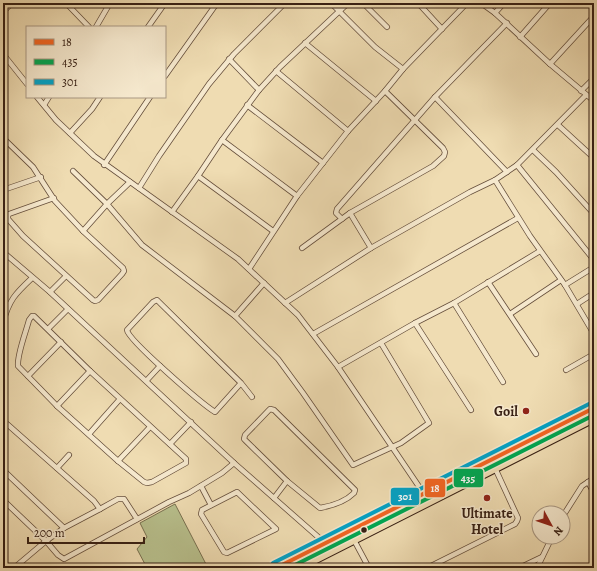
<svg xmlns="http://www.w3.org/2000/svg" width="597" height="571" viewBox="0 0 597 571" font-family="Alegreya,serif">
	<style>
		.green { fill: #b8c08d; stroke: #787050 }
		.lines { fill: none; stroke-linecap: round; stroke-linejoin: round }
		.minor-casing { stroke: #664f3c; stroke-width: 6 }
		.trunk-casing { stroke: #382014; stroke-width: 10 }
		.minor { stroke: #f5e8cd; stroke-width: 4.5 }
		.trunk { stroke: #efdcb2; stroke-width: 8 }
		.bus-1-casing { stroke: #f5e8cd; stroke-width: 7 }
		.bus-2-casing { stroke: #f5e8cd; stroke-width: 7 }
		.bus-3-casing { stroke: #f5e8cd; stroke-width: 7 }
		.bus-1 { stroke: #f26522; stroke-width: 4 }
		.bus-2 { stroke: #00a651; stroke-width: 4 }
		.bus-3 { stroke: #03a2c5; stroke-width: 4 }
		.poi-dot { fill: #8f2418; stroke: #f5e8cd; stroke-width: 1.5 }
		.bus-dot { fill: #382014; stroke: #f5e8cd; stroke-width: 1.5 }
		.labels { text-anchor: middle; dominant-baseline: central; stroke-width: 3; stroke-linejoin: round; paint-order: stroke }
		.poi-label { font-size: 14px; font-weight: bold; fill: #382014; stroke: #f5e8cd; text-anchor: end }
		.line-badge { stroke: #f5e8cd; stroke-width: 1.5 }
		.badge-label { font-size: 11px; text-anchor: middle; font-weight: bold; fill: #fff }
	</style>
	<rect width="100%" height="100%" fill="#efdcb2"/>
	<filter id="stains"><feTurbulence type="fractalNoise" baseFrequency=".005" numOctaves="4"/><feColorMatrix values="0 0 0 0 .2 0 0 0 0 .09 0 0 0 0 .02 0 0 0 .5 -.17"/></filter>
	<radialGradient id="worn" r=".72"><stop offset=".6" stop-color="#630" stop-opacity="0"/><stop offset="1" stop-color="#630" stop-opacity=".3"/></radialGradient>
	<!-- green -->
	<polygon class="green" points="175,504 208,568 147,568 137,549 147,537 140,523"/>
	<g class="lines">
		<defs>
			<g id="minor">
				<polyline points="66,3 89,27"/>
				<polyline points="331,3 375,47 403,69"/>
				<polyline points="363,3 387,27"/>
				<polyline points="418,3 442,29"/>
				<polyline points="481,3 495,13 550,64 594,101"/>
				<polyline points="3,12 12,3"/>
				<polyline points="495,13 504,3"/>
				<polyline points="96,27 110,3"/>
				<polyline points="148,27 165,3"/>
				<polyline points="520,37 550,3"/>
				<polyline points="305,43 376,101"/>
				<polyline points="3,54 27,84"/>
				<polyline points="229,59 259,90"/>
				<polyline points="550,64 594,16"/>
				<polyline points="276,71 348,131"/>
				<polyline points="165,76 217,3"/>
				<polyline points="581,91 594,78"/>
				<polyline points="37,97 56,120 94,156 238,259 298,315 338,367 424,494"/>
				<polyline points="435,97 507,172"/>
				<polyline points="44,105 49,97"/>
				<polyline points="247,105 323,163"/>
				<polyline points="558,125 594,158"/>
				<polyline points="70,133 92,109 100,97"/>
				<polyline points="3,138 33,167 55,201 83,231 123,268 124,271 122,274 98,300 95,301 93,300 23,236 8,219 8,216 9,214 54,198"/>
				<polyline points="222,140 297,196"/>
				<polyline points="533,150 556,172 594,214"/>
				<polyline points="104,165 150,97"/>
				<polyline points="517,165 594,260"/>
				<polyline points="73,171 107,204 142,245 235,316 278,359 303,393 353,465 401,443 429,423 381,343"/>
				<polyline points="198,176 273,231"/>
				<polyline points="495,180 530,236 565,285 594,334"/>
				<polyline points="139,188 159,156 209,84 234,54 285,3"/>
				<polyline points="3,190 41,177"/>
				<polyline points="172,212 198,176 222,140 259,90 280,67 348,3"/>
				<polyline points="350,213 371,248"/>
				<polyline points="342,219 336,213 337,209 435,97 507,23"/>
				<polyline points="83,231 107,204 130,182"/>
				<polyline points="302,248 350,213 433,166 444,156 445,152 443,148 385,91"/>
				<polyline points="3,252 50,292 234,463 325,543"/>
				<polyline points="249,269 297,196 348,131 385,91 403,69 467,3"/>
				<polyline points="488,282 536,354"/>
				<polyline points="565,285 594,267"/>
				<polyline points="50,292 66,276"/>
				<polyline points="285,303 371,248 470,192 495,180 517,165 586,95"/>
				<polyline points="454,303 503,382"/>
				<polyline points="577,304 594,293"/>
				<polyline points="510,314 561,280"/>
				<path d="M32,316H34L90,371L186,459V463L152,482L147,483L144,482L118,461L57,406L18,366C17,354 26,332 29,320Z"/>
				<polyline points="235,316 264,283"/>
				<path d="M3,323C9,300 15,294 32,278"/>
				<polyline points="415,323 471,410"/>
				<polyline points="48,329 68,309"/>
				<polyline points="313,334 518,218"/>
				<polyline points="338,367 415,323 454,303 540,251"/>
				<polyline points="566,370 594,354"/>
				<polyline points="28,376 61,342"/>
				<polyline points="147,380 160,366"/>
				<path d="M241,383L215,412C202,404 128,340 127,330L153,302L157,300L159,302L241,383L252,397"/>
				<polyline points="57,406 90,371"/>
				<path d="M270,409L274,410L355,490L354,493C346,501 331,506 320,508L287,481L246,441L244,439L245,435Z"/>
				<polyline points="3,426 5,424 7,424 94,501 100,509"/>
				<polyline points="89,434 120,399"/>
				<polyline points="170,444 191,422"/>
				<polyline points="118,461 150,427"/>
				<polyline points="57,468 69,455"/>
				<polyline points="3,470 64,528"/>
				<polyline points="588,482 594,493"/>
				<polyline points="201,486 211,505"/>
				<polygon points="237,492 276,529 227,553 224,552 201,514 202,510"/>
				<polyline points="274,498 287,481"/>
				<polyline points="3,500 46,541 58,555 64,559 169,502 189,493 222,473 234,463"/>
				<polyline points="563,516 582,486 594,478"/>
				<polyline points="354,540 369,568"/>
				<polyline points="14,568 46,541 64,528 100,509 118,499 124,499 137,519"/>
				<polyline points="427,568 515,524 517,521 518,518 495,468"/>
				<polyline points="519,568 542,557"/>
				<polyline points="537,568 552,537"/>
			</g>
			<g id="trunk">
				<polyline points="276,568 594,408"/>
				<polyline points="298,568 594,418"/>
			</g>
		</defs>
		<!-- minor casing -->
		<use href="#minor" class="minor-casing"/>
		<!-- trunk casing -->
		<use href="#trunk" class="trunk-casing"/>
		<!-- minor -->
		<use href="#minor" class="minor"/>
		<!-- trunk -->
		<use href="#trunk" class="trunk"/>
		<defs>
			<polyline id="bus-1" points="276,568 594,408"/>
			<polyline id="bus-2" points="289,568 594,415"/>
			<polyline id="bus-3" points="273,563 591,403"/>
		</defs>
		<!-- bus-1 casing -->
		<use href="#bus-1" class="bus-1-casing"/>
		<!-- bus-2 casing -->
		<use href="#bus-2" class="bus-2-casing"/>
		<!-- bus-3 casing -->
		<use href="#bus-3" class="bus-3-casing"/>
		<!-- bus-1 -->
		<use href="#bus-1" class="bus-1"/>
		<!-- bus-2 -->
		<use href="#bus-2" class="bus-2"/>
		<!-- bus-3 -->
		<use href="#bus-3" class="bus-3"/>
	</g>
	<!-- markers -->
	<g class="poi-dot">
		<circle cx="526" cy="411" r="4"/>
		<circle cx="487" cy="498" r="4"/>
	</g>
	<circle class="bus-dot" cx="364" cy="530" r="3.5"/>
	<g class="labels">
		<!-- poi labels -->
		<g class="poi-label">
			<text x="518" y="411">Goil</text>
			<text x="487" y="513" text-anchor="middle">Ultimate<tspan x="487" dy="16">Hotel</tspan></text>
		</g>
	</g>
	<g class="line-badge">
		<rect x="453" y="468" width="31" height="20" rx="4" fill="#00a651"/>
		<rect x="424" y="478" width="22" height="20" rx="4" fill="#f26522"/>
		<rect x="390" y="487" width="30" height="19" rx="4" fill="#03a2c5"/>
	</g>
	<g class="badge-label">
		<text x="468" y="482">435</text>
		<text x="435" y="492">18</text>
		<text x="405" y="500">301</text>
	</g>
	<!-- margin -->
	<rect width="597" height="571" fill="none" stroke="#efdcb2" stroke-width="16"/>
	<rect x="4" y="4" width="589" height="563" fill="none" stroke="#382014" stroke-width="2"/>
	<rect x="8" y="8" width="581" height="555" fill="none" stroke="#382014"/>
	<!-- legend -->
	<rect x="26" y="26" width="140" height="72" fill="#f5e8cd" stroke="#a99883"/>
	<rect x="34" y="39" width="20" height="6" fill="#f26522" stroke="#a99883"/>
	<text x="62" y="46" font-size="12" fill="#382014">18</text>
	<rect x="34" y="59" width="20" height="6" fill="#00a651" stroke="#a99883"/>
	<text x="62" y="66" font-size="12" fill="#382014">435</text>
	<rect x="34" y="79" width="20" height="6" fill="#03a2c5" stroke="#a99883"/>
	<text x="62" y="86" font-size="12" fill="#382014">301</text>
	<!-- north arrow -->
	<g transform="translate(551 525) rotate(130)"><circle r="19" fill="#f5e8cd" stroke="#a99883"/>
	<path d="M0-3L7 15L0 10L-7 15Z" fill="#8f2418"/>
	<text y="-6" font-size="11" font-weight="bold" text-anchor="middle" fill="#382014">N</text>
	</g>
	<!-- scale -->
	<path d="M28 537v6h116v-6" fill="none" stroke="#382014" stroke-width="2"/>
	<text x="34" y="537" font-size="12" fill="#382014" stroke="#f5e8cd" stroke-width="3" paint-order="stroke">200 m</text>
	<rect width="100%" height="100%" filter="url(#stains)"/>
	<rect width="100%" height="100%" fill="url(#worn)"/>
</svg>
